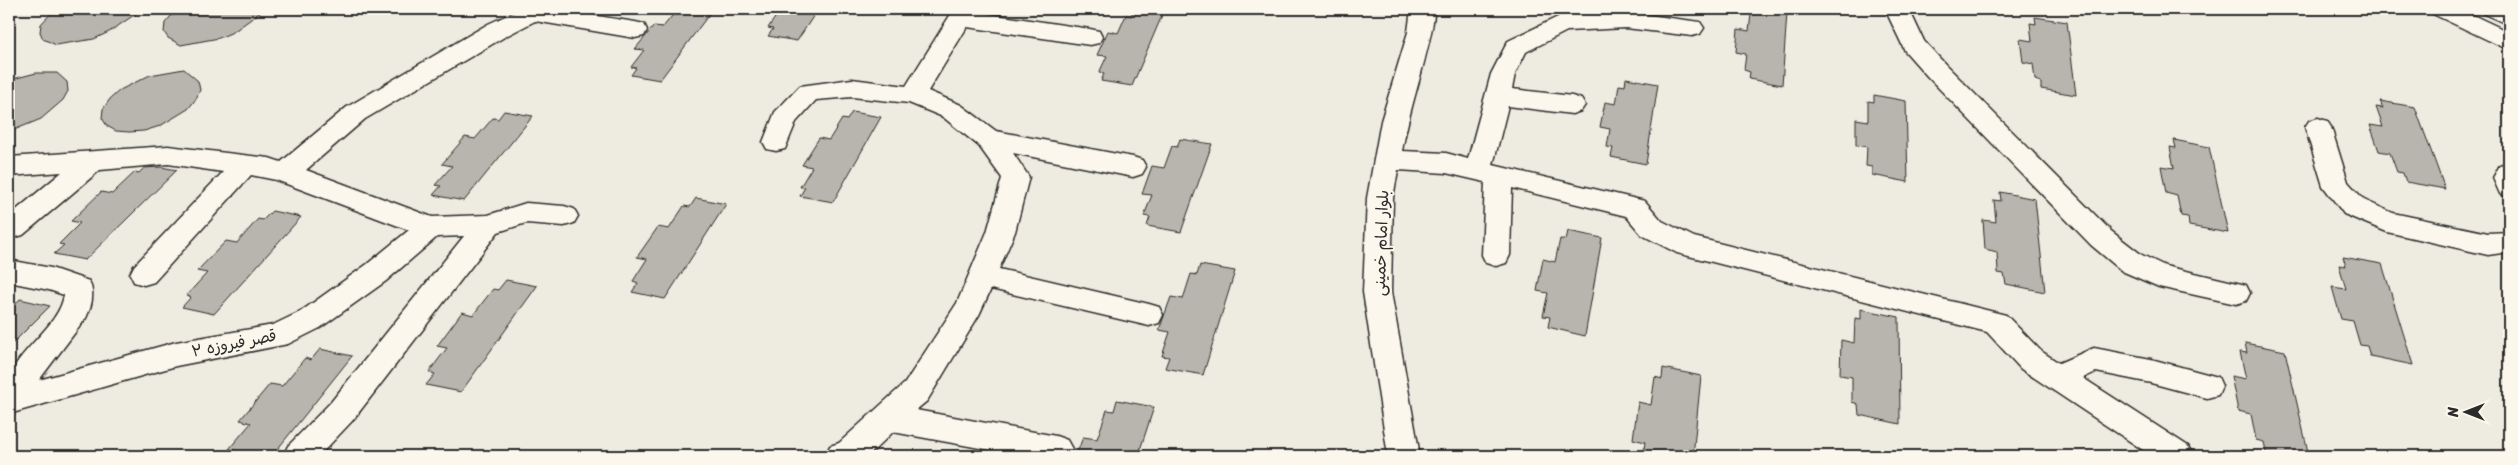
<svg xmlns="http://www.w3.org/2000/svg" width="2518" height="465" viewBox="0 0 2518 465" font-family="Sriracha,'Playpen Sans Arabic',sans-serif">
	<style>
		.building { fill: #b8b5ae; stroke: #2b2b2b }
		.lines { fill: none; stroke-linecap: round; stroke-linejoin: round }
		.minor-casing { stroke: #2b2b2b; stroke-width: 3 }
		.minor { fill: #fbf7ec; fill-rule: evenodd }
		.labels { text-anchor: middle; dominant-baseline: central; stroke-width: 4; stroke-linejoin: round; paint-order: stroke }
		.street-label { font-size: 16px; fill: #2b2b2b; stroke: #fbf7ec }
	</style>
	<rect width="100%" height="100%" fill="#eeebe0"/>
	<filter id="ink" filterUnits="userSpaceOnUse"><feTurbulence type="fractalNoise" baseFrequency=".02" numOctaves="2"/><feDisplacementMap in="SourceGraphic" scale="10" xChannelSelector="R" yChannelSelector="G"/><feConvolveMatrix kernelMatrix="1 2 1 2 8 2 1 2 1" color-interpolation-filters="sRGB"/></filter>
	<g filter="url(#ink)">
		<!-- building -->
		<g class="building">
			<polygon points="55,9 143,9 109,32 94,39 56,45 43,39 40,32 41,24"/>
			<polygon points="177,9 265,9 233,32 219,38 181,45 168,38 164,32 165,23"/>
			<polygon points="713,9 660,80 631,75 636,68 631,67 644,50 635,49 654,26 663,27 677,10"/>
			<polygon points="781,9 818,9 797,41 768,36 773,29 768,28"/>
			<polygon points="1134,9 1163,13 1132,86 1101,81 1104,74 1099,73 1107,56 1097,55 1108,31 1118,33 1126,15 1131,16"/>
			<polygon points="1756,9 1787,13 1782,85 1749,79 1750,72 1744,70 1746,54 1736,52 1738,29 1749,31 1751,14 1756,14"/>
			<polygon points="2035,17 2067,22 2076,95 2041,89 2041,82 2035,80 2033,64 2023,62 2020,39 2032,41 2030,23 2036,24"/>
			<polygon points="184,69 198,81 200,90 196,99 188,109 160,126 144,131 129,132 116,131 107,126 102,118 103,109 110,99 120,90 150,75"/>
			<polygon points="36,73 57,73 67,82 68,91 63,100 41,119 9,132 9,80"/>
			<polygon points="1626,78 1658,84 1646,164 1611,157 1613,148 1607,147 1610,129 1600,127 1605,102 1616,104 1619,85 1625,86"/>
			<polygon points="1874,95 1906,101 1908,182 1872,175 1872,167 1866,166 1867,147 1856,145 1856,119 1868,121 1868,101 1874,102"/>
			<polygon points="2380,101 2415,107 2445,189 2406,182 2403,173 2397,172 2390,153 2379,151 2370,125 2383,127 2376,107 2383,108"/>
			<polygon points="504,111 533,116 464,201 433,195 441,186 435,185 452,166 442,164 465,137 475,139 493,118 498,119"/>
			<polygon points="852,112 881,117 833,202 800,196 805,187 800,187 812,167 802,165 819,138 829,140 842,119 847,120"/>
			<polygon points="1180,139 1212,144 1181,232 1147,226 1150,217 1144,216 1152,195 1142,194 1152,166 1164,168 1172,146 1177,147"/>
			<polygon points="2174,140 2209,147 2228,233 2189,226 2188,217 2181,216 2177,196 2166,193 2161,166 2174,168 2170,147 2176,148"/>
			<polygon points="161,167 177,170 85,260 54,254 64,245 59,244 80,223 71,221 101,192 112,194 135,172 139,173 144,168"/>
			<polygon points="2000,192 2035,199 2045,292 2006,284 2004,274 1998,273 1997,252 1985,249 1983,220 1996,222 1994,200 2001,201"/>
			<polygon points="696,198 726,204 665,299 632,292 638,283 633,281 647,259 637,257 658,227 669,229 684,206 690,207"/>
			<polygon points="272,211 301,217 214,314 182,307 191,297 186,296 207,273 197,271 226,241 237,243 258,219 263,220"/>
			<polygon points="1568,231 1602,238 1585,336 1548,327 1550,317 1543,316 1548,293 1537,291 1543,259 1555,262 1560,239 1566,240"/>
			<polygon points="2343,257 2382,264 2413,365 2370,356 2367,346 2360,345 2353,321 2341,319 2332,287 2346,289 2339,265 2346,266"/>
			<polygon points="1200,265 1235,271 1203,375 1165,368 1169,357 1162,356 1170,332 1159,330 1171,297 1183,299 1191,274 1197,275"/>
			<polygon points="506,280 537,286 461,392 426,385 435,374 429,372 447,348 437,346 462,312 473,315 493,289 498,290"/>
			<polygon points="20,299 50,306 9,347 9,311"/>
			<polygon points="1861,309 1899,317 1900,424 1859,415 1858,404 1852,402 1852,377 1840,375 1841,340 1854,343 1855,318 1861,319"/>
			<polygon points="2245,343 2285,351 2309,456 2279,456 2266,453 2264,442 2256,440 2251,414 2238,411 2231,376 2246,379 2240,352 2247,353"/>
			<polygon points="320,349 352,356 272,456 230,456 235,450 229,449 251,423 240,420 270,384 282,386 305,358 311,360"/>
			<polygon points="1663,368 1701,376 1693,456 1643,456 1645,442 1633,439 1638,402 1651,405 1655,377 1662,379"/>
			<polygon points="1117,400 1154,407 1138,456 1076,456 1083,437 1097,439 1107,410 1114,411"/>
		</g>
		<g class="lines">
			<defs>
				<g id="minor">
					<path d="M521,9H553L635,22L644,24L647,30L644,36L635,38L535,21L506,36L365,119L306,170L432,217L488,215L526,203L564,206L574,209L578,216L574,223L564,226L526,223L498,232L353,420L319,456H283L288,446L331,402L464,236L437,237L386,281L320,328L288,344L176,366L9,414C9,403 5,384 10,375C22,347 60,324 64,295L49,290L9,282V260L51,268L89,281C95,293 92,306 86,318L39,380L176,342L273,325L300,312L366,265L409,230L276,180L251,175L154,282L144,285L134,282L130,274L134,266L223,172L168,164L100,170L23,235L13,238L9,237V216L62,172L9,176V157L168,146L269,158L281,162L347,107L488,24Z"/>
					<polygon points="954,9 978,9 976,12 1090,29 1099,31 1102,37 1099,43 1090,45 967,27 928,91 961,105 996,131 1133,157 1142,160 1146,167 1142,174 1133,177 1013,153 1029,177 1015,232 999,269 1149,304 1159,307 1163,315 1159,323 1149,326 991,289 979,315 927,401 916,410 1056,436 1067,440 1072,449 1068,456 1023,456 893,432 868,456 825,456 830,446 839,443 905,383 957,303 987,232 1002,178 979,146 943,117 909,103 852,97 816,100 796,122 785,149 776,151 767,149 763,142 775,112 800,86 852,79 906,86"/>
					<path d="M1411,9H1435C1429,57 1410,103 1402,151L1446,153L1468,159L1491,74L1508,41L1562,15L1626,12L1700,22L1704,28L1700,34L1692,36L1626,28L1567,31L1526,52L1515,74L1512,89L1572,96L1581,99L1585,105L1581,111L1572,114L1508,106L1493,165L1645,201L1662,221L1694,237L2006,315L2041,351L2059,363L2094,348L2151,359L2218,377L2222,386L2218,395L2207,398L2151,383L2096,372L2083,378L2188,446L2193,456H2152L2021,369L1987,332L1677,253L1642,235L1626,216L1512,188L1510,255L1506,263L1496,266L1486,263L1482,255L1485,182L1446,173L1398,170L1393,198L1391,292L1420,456H1388L1363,292L1367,198L1381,121L1408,32Z"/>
					<polygon points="1885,9 1909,9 1924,41 1945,64 2111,231 2142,255 2165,266 2246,285 2250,293 2246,301 2236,304 2159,287 2122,271 2091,245 1927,76 1905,51"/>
					<polygon points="2429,9 2460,9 2509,32 2509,50 2433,14"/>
					<polygon points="2480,9 2509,9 2509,25 2484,14"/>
					<polygon points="2318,118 2327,121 2331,127 2348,182 2364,200 2393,213 2488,233 2509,232 2509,252 2488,255 2387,232 2344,214 2323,186 2305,127 2309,121"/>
					<polygon points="2509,162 2509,197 2500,194 2493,178 2500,165"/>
				</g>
			</defs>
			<!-- minor casing -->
			<use href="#minor" class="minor-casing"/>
			<!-- minor -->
			<use href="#minor" class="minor"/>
		</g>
	</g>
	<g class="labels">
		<!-- street labels -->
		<g class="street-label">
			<text transform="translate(1381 243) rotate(-88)">بلوار امام خمینی</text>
			<text transform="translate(234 343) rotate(-11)">قصر فیروزه ۲</text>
		</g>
	</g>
	<!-- margin -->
	<rect width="2518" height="465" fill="none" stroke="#fbf7ec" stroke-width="30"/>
	<rect x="15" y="15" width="2488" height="435" fill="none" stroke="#2b2b2b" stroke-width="2" filter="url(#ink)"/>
	<!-- north arrow -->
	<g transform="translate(2466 412) rotate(270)" stroke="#fbf7ec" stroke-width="4" paint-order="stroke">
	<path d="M0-4L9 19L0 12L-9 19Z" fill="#2b2b2b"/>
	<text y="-8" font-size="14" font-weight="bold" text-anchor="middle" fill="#2b2b2b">N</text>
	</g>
</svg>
